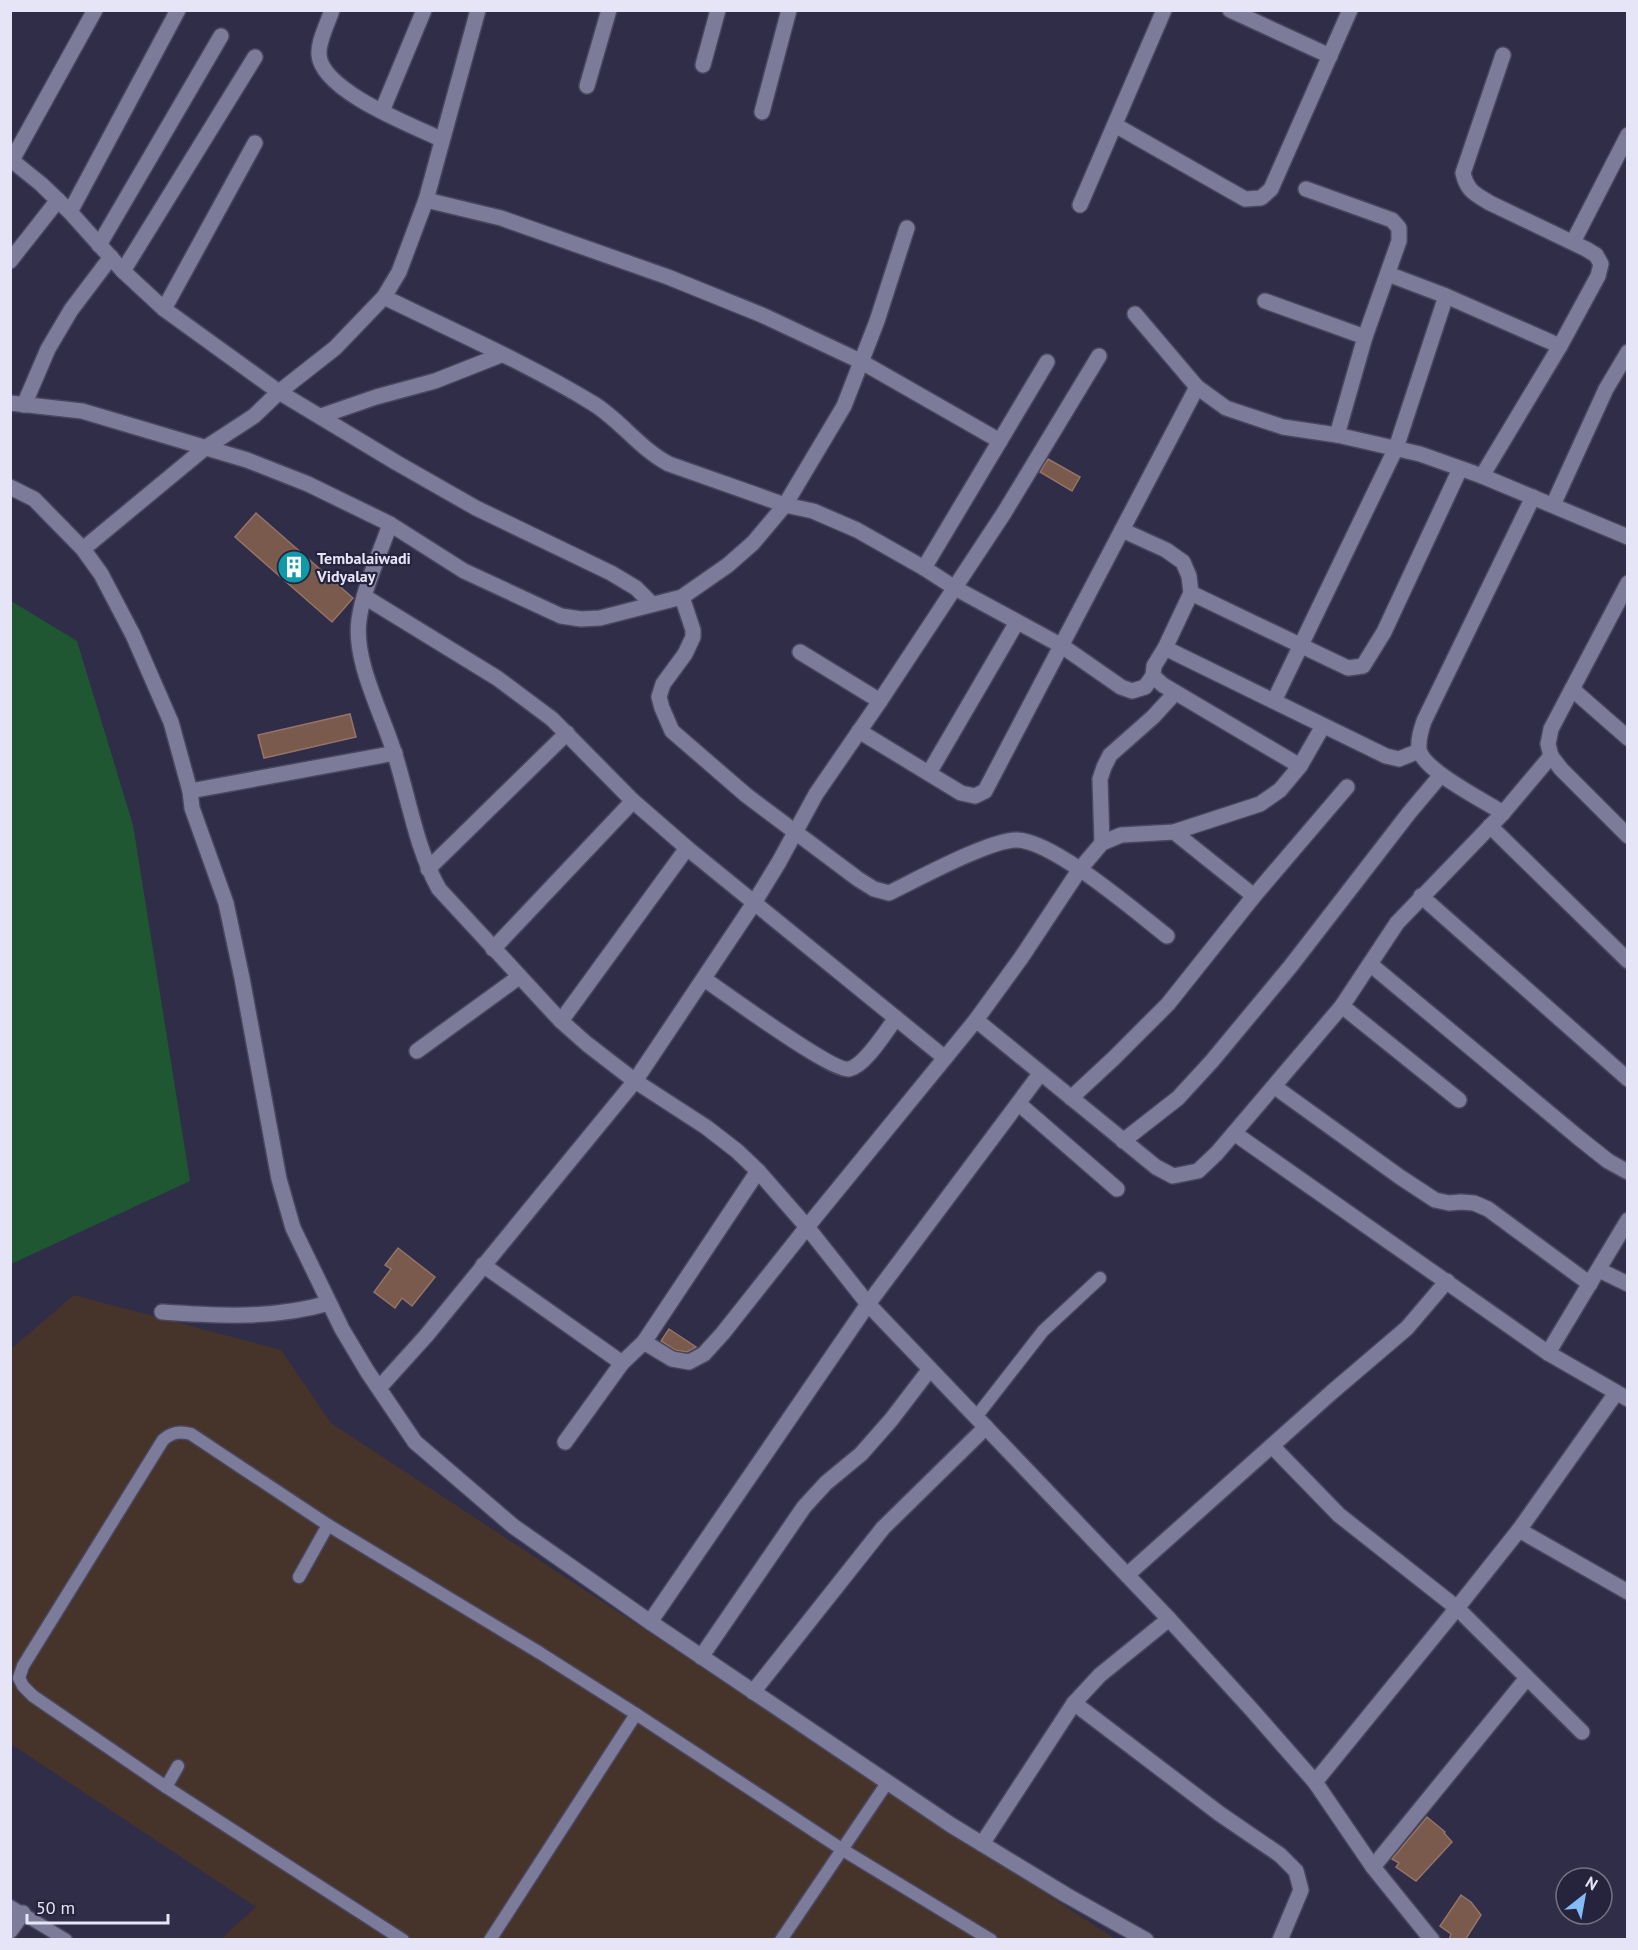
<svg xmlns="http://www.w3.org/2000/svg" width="1638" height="1950" viewBox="0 0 1638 1950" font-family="'PT Sans',sans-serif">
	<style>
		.industrial { fill: #46342b }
		.green { fill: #1f5732 }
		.building { fill: #7a5a4d; stroke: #957466; stroke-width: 1.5 }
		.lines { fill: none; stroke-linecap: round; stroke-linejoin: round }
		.lane-casing { stroke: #49475d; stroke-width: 15 }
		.street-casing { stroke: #49475d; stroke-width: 18 }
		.secondary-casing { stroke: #49475d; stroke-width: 18 }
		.lane { stroke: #7d7b9a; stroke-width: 12 }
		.street { stroke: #7d7b9a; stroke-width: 15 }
		.secondary { stroke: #7d7b9a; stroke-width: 15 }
		.labels { text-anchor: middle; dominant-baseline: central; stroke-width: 4.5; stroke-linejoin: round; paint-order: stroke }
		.poi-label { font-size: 16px; font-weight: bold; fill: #e6e5f7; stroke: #26233d; text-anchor: start }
	</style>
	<rect width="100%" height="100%" fill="#302d48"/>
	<!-- industrial -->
	<polygon class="industrial" points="74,1295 281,1350 331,1423 1115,1939 221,1939 256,1907 11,1744 10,1350"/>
	<!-- green -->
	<polygon class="green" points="11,601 77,641 133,825 190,1181 11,1264"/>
	<!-- building -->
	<g class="building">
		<polygon points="1048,459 1080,477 1072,491 1040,472"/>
		<polygon points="256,513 353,598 332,622 235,537"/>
		<polygon points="350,714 356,737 264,758 258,735"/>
		<polygon points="398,1248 435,1277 412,1306 402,1298 395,1308 374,1292 391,1269 385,1265"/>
		<polygon points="669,1329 696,1347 687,1352 675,1350 661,1341"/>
		<polygon points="1427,1817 1445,1832 1444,1833 1452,1842 1416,1881 1396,1867 1399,1863 1392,1859"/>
		<polygon points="1461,1895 1471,1902 1481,1915 1465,1940 1449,1940 1451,1934 1440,1926"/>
	</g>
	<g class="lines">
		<defs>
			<g id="lane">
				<polyline points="976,1417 1043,1331 1100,1278"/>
				<polyline points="299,1577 328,1525"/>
				<polyline points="166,1787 178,1766"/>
				<polyline points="10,1906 66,1940"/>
				<path d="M403,1940L166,1787L33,1696L23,1686L19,1678L23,1666L163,1440C172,1432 180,1431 191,1434L328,1525L540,1653L636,1714L843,1850L991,1940"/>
				<polyline points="490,1940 636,1714"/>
				<polyline points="781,1940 887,1783"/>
			</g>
			<g id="street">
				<path d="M332,10C328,23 318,41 319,55C322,91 411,125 441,139"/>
				<polyline points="1230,10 1330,56"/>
				<polyline points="703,65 718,10"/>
				<polyline points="587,86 609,10"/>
				<polyline points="382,111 424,10"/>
				<polyline points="762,112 789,10"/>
				<polyline points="1115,125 1245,199 1261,198 1271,189 1350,10"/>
				<polyline points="10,159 41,184 70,212 123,271 164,309 279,392 397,463 476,508 611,573 636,588 652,604"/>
				<polyline points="12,160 95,10"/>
				<polyline points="1306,189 1392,220 1399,228 1399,241 1365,337 1337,435"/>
				<polyline points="426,200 501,218 668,277 762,315 860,361 1000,441"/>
				<polyline points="1080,205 1164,10"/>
				<polyline points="70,212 178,10"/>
				<polyline points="1573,242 1628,135"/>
				<polyline points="99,245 221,36"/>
				<polyline points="10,261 58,200"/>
				<polyline points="123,271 255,57"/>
				<polyline points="1388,274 1446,296 1560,346"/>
				<path d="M384,297C453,331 529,364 594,404C621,421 640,449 669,464L785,505L813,511L857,530L924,568L955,588L1062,646L1121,687L1132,691L1145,687L1153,676"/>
				<polyline points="1265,301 1365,337"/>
				<polyline points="164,309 255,143"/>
				<polyline points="1135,314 1197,387 1226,408 1283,427 1337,435 1420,454 1482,476 1628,537"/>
				<polyline points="10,403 82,411 247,460 308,484 390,524 464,571 561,616 581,619 600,618 682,597 728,565 753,543 785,505 844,406 877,321 907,228"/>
				<polyline points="24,405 48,349 71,310 111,257"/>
				<polyline points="321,416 376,397 435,381 501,355"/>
				<path d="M1482,476L1560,346L1598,276L1601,264L1596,255L1586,249L1490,203C1475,194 1467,191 1463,173L1503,55"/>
				<polyline points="1553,505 1606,389 1628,352"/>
				<path d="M390,524C380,554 363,589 359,620C353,661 383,715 395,755C409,799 416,848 439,889L561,1021L587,1044L635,1081L706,1127L737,1151L758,1171L807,1227L868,1304L1169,1619L1252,1710L1315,1782L1373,1867L1432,1940"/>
				<polyline points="1122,530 1166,550 1183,562 1189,576 1191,593 1165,648 1154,666 1153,676 1163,685 1300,766"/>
				<polyline points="83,549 205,448 254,416 279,392 335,348 384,297 399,272 426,200 478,10"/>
				<polyline points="924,568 1047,362"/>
				<polyline points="1628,583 1551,729 1548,744 1551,756 1561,769 1628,836"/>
				<polyline points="1191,593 1348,668 1363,666 1384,632 1460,469"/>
				<polyline points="365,597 497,678 552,719 633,801 687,848 945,1058"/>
				<path d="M682,597L693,630V637L685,654L663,684L659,697L662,708L672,731L746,795L858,879L874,889L889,893C916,880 991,839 1017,840C1054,841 1136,912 1167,936"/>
				<polyline points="1165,648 1386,756 1399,759 1419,751"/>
				<polyline points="800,652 880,701"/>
				<polyline points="1572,689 1628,738"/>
				<polyline points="1274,701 1396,448 1446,296"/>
				<polyline points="859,731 961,793 975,796 985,791 1197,387"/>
				<polyline points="929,773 1017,622"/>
				<polyline points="190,791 395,753"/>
				<path d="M1503,813C1485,801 1422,770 1419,749C1418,739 1421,730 1424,721L1533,497"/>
				<polyline points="1490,826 1628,961"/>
				<polyline points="1174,832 1254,896"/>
				<polyline points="1102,843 1100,779 1104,767 1110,755 1153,717 1175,693"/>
				<polyline points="428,869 567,733"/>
				<polyline points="1421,896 1628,1079"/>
				<polyline points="493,949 633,801"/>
				<polyline points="1370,964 1579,1138 1608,1161 1628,1172"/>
				<path d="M704,979C725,993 832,1072 849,1069C865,1066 886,1031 896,1018"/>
				<polyline points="1342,1006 1459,1100"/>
				<polyline points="976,1020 1156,1167 1173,1176 1198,1171 1217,1153 1342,1006 1397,923 1503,813 1551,756"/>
				<polyline points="561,1021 687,848"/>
				<polyline points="417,1051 519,977"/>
				<polyline points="1275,1087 1400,1177 1435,1200 1449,1203 1461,1202 1474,1203 1488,1209 1590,1284"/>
				<polyline points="1071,1098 1114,1058 1168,1004 1254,896 1347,787"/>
				<polyline points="1019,1104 1117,1189"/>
				<polyline points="1234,1133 1548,1353 1628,1399"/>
				<polyline points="1123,1141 1178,1098 1212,1061 1290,967 1409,813 1441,775"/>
				<polyline points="483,1265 622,1363"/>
				<polyline points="1599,1270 1628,1284"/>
				<path d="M162,1312C219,1316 274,1319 329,1303"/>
				<polyline points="644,1342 672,1359 689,1362 704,1354 723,1333 807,1227 976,1020 1021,958 1080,869 1102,843 1121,835 1174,832 1260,804 1280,790 1300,766 1323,726"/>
				<polyline points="1548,1353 1628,1220"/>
				<polyline points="379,1388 426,1336 635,1081 754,903 779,862 816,794 880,701 1004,513 1099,356"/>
				<polyline points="565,1442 622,1363 644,1342 758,1171"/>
				<polyline points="1272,1446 1339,1515 1457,1608 1582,1732"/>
				<polyline points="1519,1530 1628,1592"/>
				<polyline points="1127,1575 1332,1392 1407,1328 1447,1281"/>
				<polyline points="650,1622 868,1304 1040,1074"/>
				<polyline points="701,1657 804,1507 826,1483 861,1454 891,1420 930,1369"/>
				<polyline points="753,1692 883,1528 986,1427"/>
				<polyline points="1074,1703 1220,1814 1280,1855 1296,1871 1301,1890 1280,1940"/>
				<polyline points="1315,1782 1457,1608 1519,1530 1616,1393"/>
				<polyline points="982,1844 1074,1703 1100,1675 1169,1619"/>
				<polyline points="1373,1867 1527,1678"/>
				<polyline points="10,1931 23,1913"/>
			</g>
			<polyline id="secondary" points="10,487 34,499 83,549 101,574 133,635 171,722 190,791 192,808 226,903 242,978 279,1179 293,1228 342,1329 367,1371 415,1442 513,1526 650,1622 951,1825 1066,1895 1146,1940"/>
		</defs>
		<!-- lane casing -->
		<use href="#lane" class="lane-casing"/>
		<!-- street casing -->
		<use href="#street" class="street-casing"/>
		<!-- secondary casing -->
		<use href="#secondary" class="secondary-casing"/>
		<!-- lane -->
		<use href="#lane" class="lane"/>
		<!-- street -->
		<use href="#street" class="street"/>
		<!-- secondary -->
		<use href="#secondary" class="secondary"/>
	</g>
	<!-- icons -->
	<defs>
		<symbol id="building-disc" viewBox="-11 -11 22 22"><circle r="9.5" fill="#0f9aa8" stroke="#26233d"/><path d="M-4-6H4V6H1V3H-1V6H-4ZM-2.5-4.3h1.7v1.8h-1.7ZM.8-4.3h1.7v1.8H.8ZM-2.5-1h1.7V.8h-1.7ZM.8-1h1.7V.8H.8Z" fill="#fff"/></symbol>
	</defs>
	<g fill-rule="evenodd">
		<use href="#building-disc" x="275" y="548" width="38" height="38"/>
	</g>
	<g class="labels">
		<!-- poi labels -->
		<g class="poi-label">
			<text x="317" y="558">Tembalaiwadi<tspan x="317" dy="18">Vidyalay</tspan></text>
		</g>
	</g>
	<!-- border -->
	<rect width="1638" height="1950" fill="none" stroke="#e6e5f7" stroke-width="24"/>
	<!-- north arrow -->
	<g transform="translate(1584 1896) rotate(31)"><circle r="28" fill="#26233d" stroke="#737187" stroke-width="1.5"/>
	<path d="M0-4.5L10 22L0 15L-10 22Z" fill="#83bcfb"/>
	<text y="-9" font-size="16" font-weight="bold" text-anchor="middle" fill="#e6e5f7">N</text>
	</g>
	<!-- scale -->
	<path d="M27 1914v9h141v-9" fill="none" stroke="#e6e5f7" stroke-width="3"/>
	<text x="36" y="1914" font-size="18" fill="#e6e5f7" stroke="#26233d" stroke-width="4.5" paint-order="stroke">50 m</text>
</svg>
